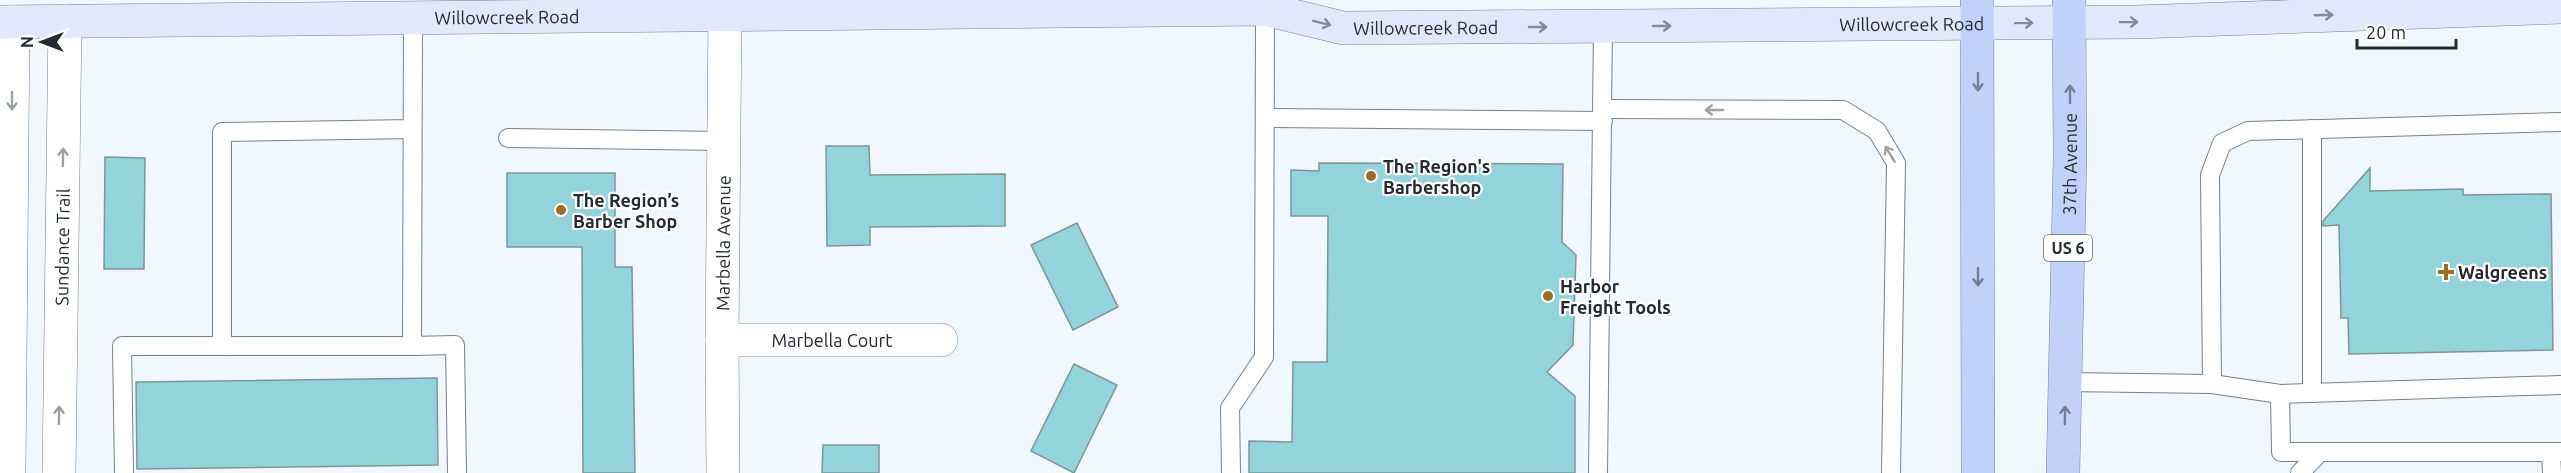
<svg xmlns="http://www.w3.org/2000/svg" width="2561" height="473" viewBox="0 0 2561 473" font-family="Ubuntu,sans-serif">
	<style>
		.building { fill: #93d4db; stroke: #7e9597; stroke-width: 1.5 }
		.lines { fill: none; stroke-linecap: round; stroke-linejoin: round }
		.lane-casing { stroke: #71838e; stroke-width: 20 }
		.street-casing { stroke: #71838e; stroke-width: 34 }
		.secondary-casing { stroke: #71838e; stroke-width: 34 }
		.primary-casing { stroke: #7083b0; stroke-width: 34 }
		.lane { stroke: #fff; stroke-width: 18 }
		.street { stroke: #fff; stroke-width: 33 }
		.secondary { stroke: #e1e8fc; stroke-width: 33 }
		.primary { stroke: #c2d1fa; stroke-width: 33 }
		.oneway { stroke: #828a96 }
		.oneway2 { stroke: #727e94 }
		.oneway3 { stroke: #9ca0a1 }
		.poi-dot { fill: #9d6e20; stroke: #fff; stroke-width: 2 }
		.labels { text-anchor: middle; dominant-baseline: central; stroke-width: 4.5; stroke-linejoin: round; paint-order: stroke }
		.shield { fill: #fff; stroke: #656b6d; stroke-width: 1.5 }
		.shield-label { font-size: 16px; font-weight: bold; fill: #232b2f }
		.street-label { font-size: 18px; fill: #232b2f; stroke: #fff }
		.poi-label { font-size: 18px; font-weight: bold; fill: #232b2f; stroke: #fff; text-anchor: start }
	</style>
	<rect width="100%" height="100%" fill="#f0f8fd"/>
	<!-- building -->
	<g class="building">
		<polygon points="826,146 869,146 870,175 1005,174 1005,226 870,227 870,245 827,246"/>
		<polygon points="105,157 145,158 144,269 104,269"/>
		<polygon points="1319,163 1563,164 1562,242 1576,255 1573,345 1547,372 1575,396 1575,473 1249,473 1249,441 1292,442 1293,362 1327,362 1328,216 1291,216 1291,170 1319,171"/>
		<polygon points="2370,168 2370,191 2463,189 2463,195 2551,194 2553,350 2349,354 2348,318 2341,318 2339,225 2323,226 2323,221"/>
		<polygon points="507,173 615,173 615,267 632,267 635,473 583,473 582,247 507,247"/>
		<polygon points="1077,223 1118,307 1073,330 1031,245"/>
		<polygon points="1074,364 1117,385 1074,473 1031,451"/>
		<polygon points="437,378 438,465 137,469 136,382"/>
		<polygon points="823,445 879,445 879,473 822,473"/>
	</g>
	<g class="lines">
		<defs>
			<g id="lane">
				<polyline points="1603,109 1843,110 1877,131 1896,163 1891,473"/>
				<polyline points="1266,118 1603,121"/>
				<polyline points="412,129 222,132 222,346 412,346 413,17"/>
				<polyline points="2312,129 2312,393"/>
				<polyline points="508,138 724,141"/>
				<polyline points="412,346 455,345 457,473"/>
				<polyline points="2065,382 2212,384 2280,394 2561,385"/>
				<polyline points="2212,384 2210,175 2222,143 2248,131 2561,122"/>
				<polyline points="2280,394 2281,452 2561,452"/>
				<polyline points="2551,452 2552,473"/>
				<polyline points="124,473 122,346 222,346"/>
				<polyline points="1231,473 1230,408 1264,357 1265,9"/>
				<polyline points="1598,473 1603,26"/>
				<polyline points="2300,473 2320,452"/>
			</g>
			<g id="street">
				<path id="s1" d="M722,340H941"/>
				<polyline points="9,473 13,22"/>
				<path id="s2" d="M59,473L65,21"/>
				<path id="s3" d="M723,473L722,340L725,14"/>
			</g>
			<g id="secondary">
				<path id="s4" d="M0,22L1265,9L1343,28L2137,22L2561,7"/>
			</g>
			<g id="primary">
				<polyline points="1977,0 1978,473"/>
				<path id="s5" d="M2063,473L2070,157L2069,0"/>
			</g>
		</defs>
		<!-- lane casing -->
		<use href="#lane" class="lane-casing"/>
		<!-- street casing -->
		<use href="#street" class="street-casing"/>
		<!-- secondary casing -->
		<use href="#secondary" class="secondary-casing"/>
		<!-- primary casing -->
		<use href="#primary" class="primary-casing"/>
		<!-- lane -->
		<use href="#lane" class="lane"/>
		<!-- street -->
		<use href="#street" class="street"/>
		<!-- secondary -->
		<use href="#secondary" class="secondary"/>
		<!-- primary -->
		<use href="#primary" class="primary"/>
	</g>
	<!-- one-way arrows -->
	<defs><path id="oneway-shaft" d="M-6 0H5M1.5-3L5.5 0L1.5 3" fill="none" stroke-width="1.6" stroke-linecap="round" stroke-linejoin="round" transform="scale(1.5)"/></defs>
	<g class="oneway">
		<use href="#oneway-shaft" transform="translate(2324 15) rotate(-2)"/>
		<use href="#oneway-shaft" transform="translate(2129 22) rotate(-1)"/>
		<use href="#oneway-shaft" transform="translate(1322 23) rotate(14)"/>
		<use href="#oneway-shaft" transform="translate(2024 23) rotate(-1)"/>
		<use href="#oneway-shaft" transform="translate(1662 26)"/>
		<use href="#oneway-shaft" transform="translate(1538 27)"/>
	</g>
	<g class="oneway2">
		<use href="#oneway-shaft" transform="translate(1978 82) rotate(90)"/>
		<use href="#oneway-shaft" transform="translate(2070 94) rotate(-90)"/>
		<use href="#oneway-shaft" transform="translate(1978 277) rotate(90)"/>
		<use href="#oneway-shaft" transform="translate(2065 415) rotate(-89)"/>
	</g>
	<g class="oneway3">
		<use href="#oneway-shaft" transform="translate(12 101) rotate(90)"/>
		<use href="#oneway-shaft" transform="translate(1714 110) rotate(-180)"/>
		<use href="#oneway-shaft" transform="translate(1890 154) rotate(-121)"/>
		<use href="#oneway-shaft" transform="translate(63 157) rotate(-89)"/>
		<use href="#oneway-shaft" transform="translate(59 415) rotate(-89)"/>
	</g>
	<!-- markers -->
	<g class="poi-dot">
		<circle cx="1371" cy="176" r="6"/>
		<circle cx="561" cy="210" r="6"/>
		<path d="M2443 263h6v6h6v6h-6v6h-6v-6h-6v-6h6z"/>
		<circle cx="1548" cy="296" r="6"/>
	</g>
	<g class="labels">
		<!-- shield labels -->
		<rect class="shield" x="2044" y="235" width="48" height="26" rx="4.5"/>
		<g class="shield-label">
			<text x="2068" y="248">US 6</text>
		</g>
		<!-- street labels -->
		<g class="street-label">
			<text stroke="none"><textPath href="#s4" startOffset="507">Willowcreek Road</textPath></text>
			<text stroke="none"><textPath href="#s4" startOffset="1914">Willowcreek Road</textPath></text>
			<text stroke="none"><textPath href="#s4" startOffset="1428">Willowcreek Road</textPath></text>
			<text stroke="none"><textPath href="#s5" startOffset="309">37th Avenue</textPath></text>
			<text stroke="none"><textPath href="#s3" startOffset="230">Marbella Avenue</textPath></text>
			<text stroke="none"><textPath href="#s2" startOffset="226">Sundance Trail</textPath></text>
			<text stroke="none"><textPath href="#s1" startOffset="110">Marbella Court</textPath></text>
		</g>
		<!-- poi labels -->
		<g class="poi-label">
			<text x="1383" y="166">The Region's<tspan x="1383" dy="21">Barbershop</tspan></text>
			<text x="573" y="200">The Region’s<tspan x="573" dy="21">Barber Shop</tspan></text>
			<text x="2458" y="272">Walgreens</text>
			<text x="1560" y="286">Harbor<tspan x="1560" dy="21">Freight Tools</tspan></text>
		</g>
	</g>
	<!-- north arrow -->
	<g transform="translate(42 42) rotate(270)" stroke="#ffffff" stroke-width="4.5" paint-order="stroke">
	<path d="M0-4.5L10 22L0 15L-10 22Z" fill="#232b2f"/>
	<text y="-9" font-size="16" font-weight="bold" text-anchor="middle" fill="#232b2f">N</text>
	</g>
	<!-- scale -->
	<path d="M2357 39v9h99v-9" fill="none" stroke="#232b2f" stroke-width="3"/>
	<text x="2366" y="39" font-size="18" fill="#232b2f" stroke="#ffffff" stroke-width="4.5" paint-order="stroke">20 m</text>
</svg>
